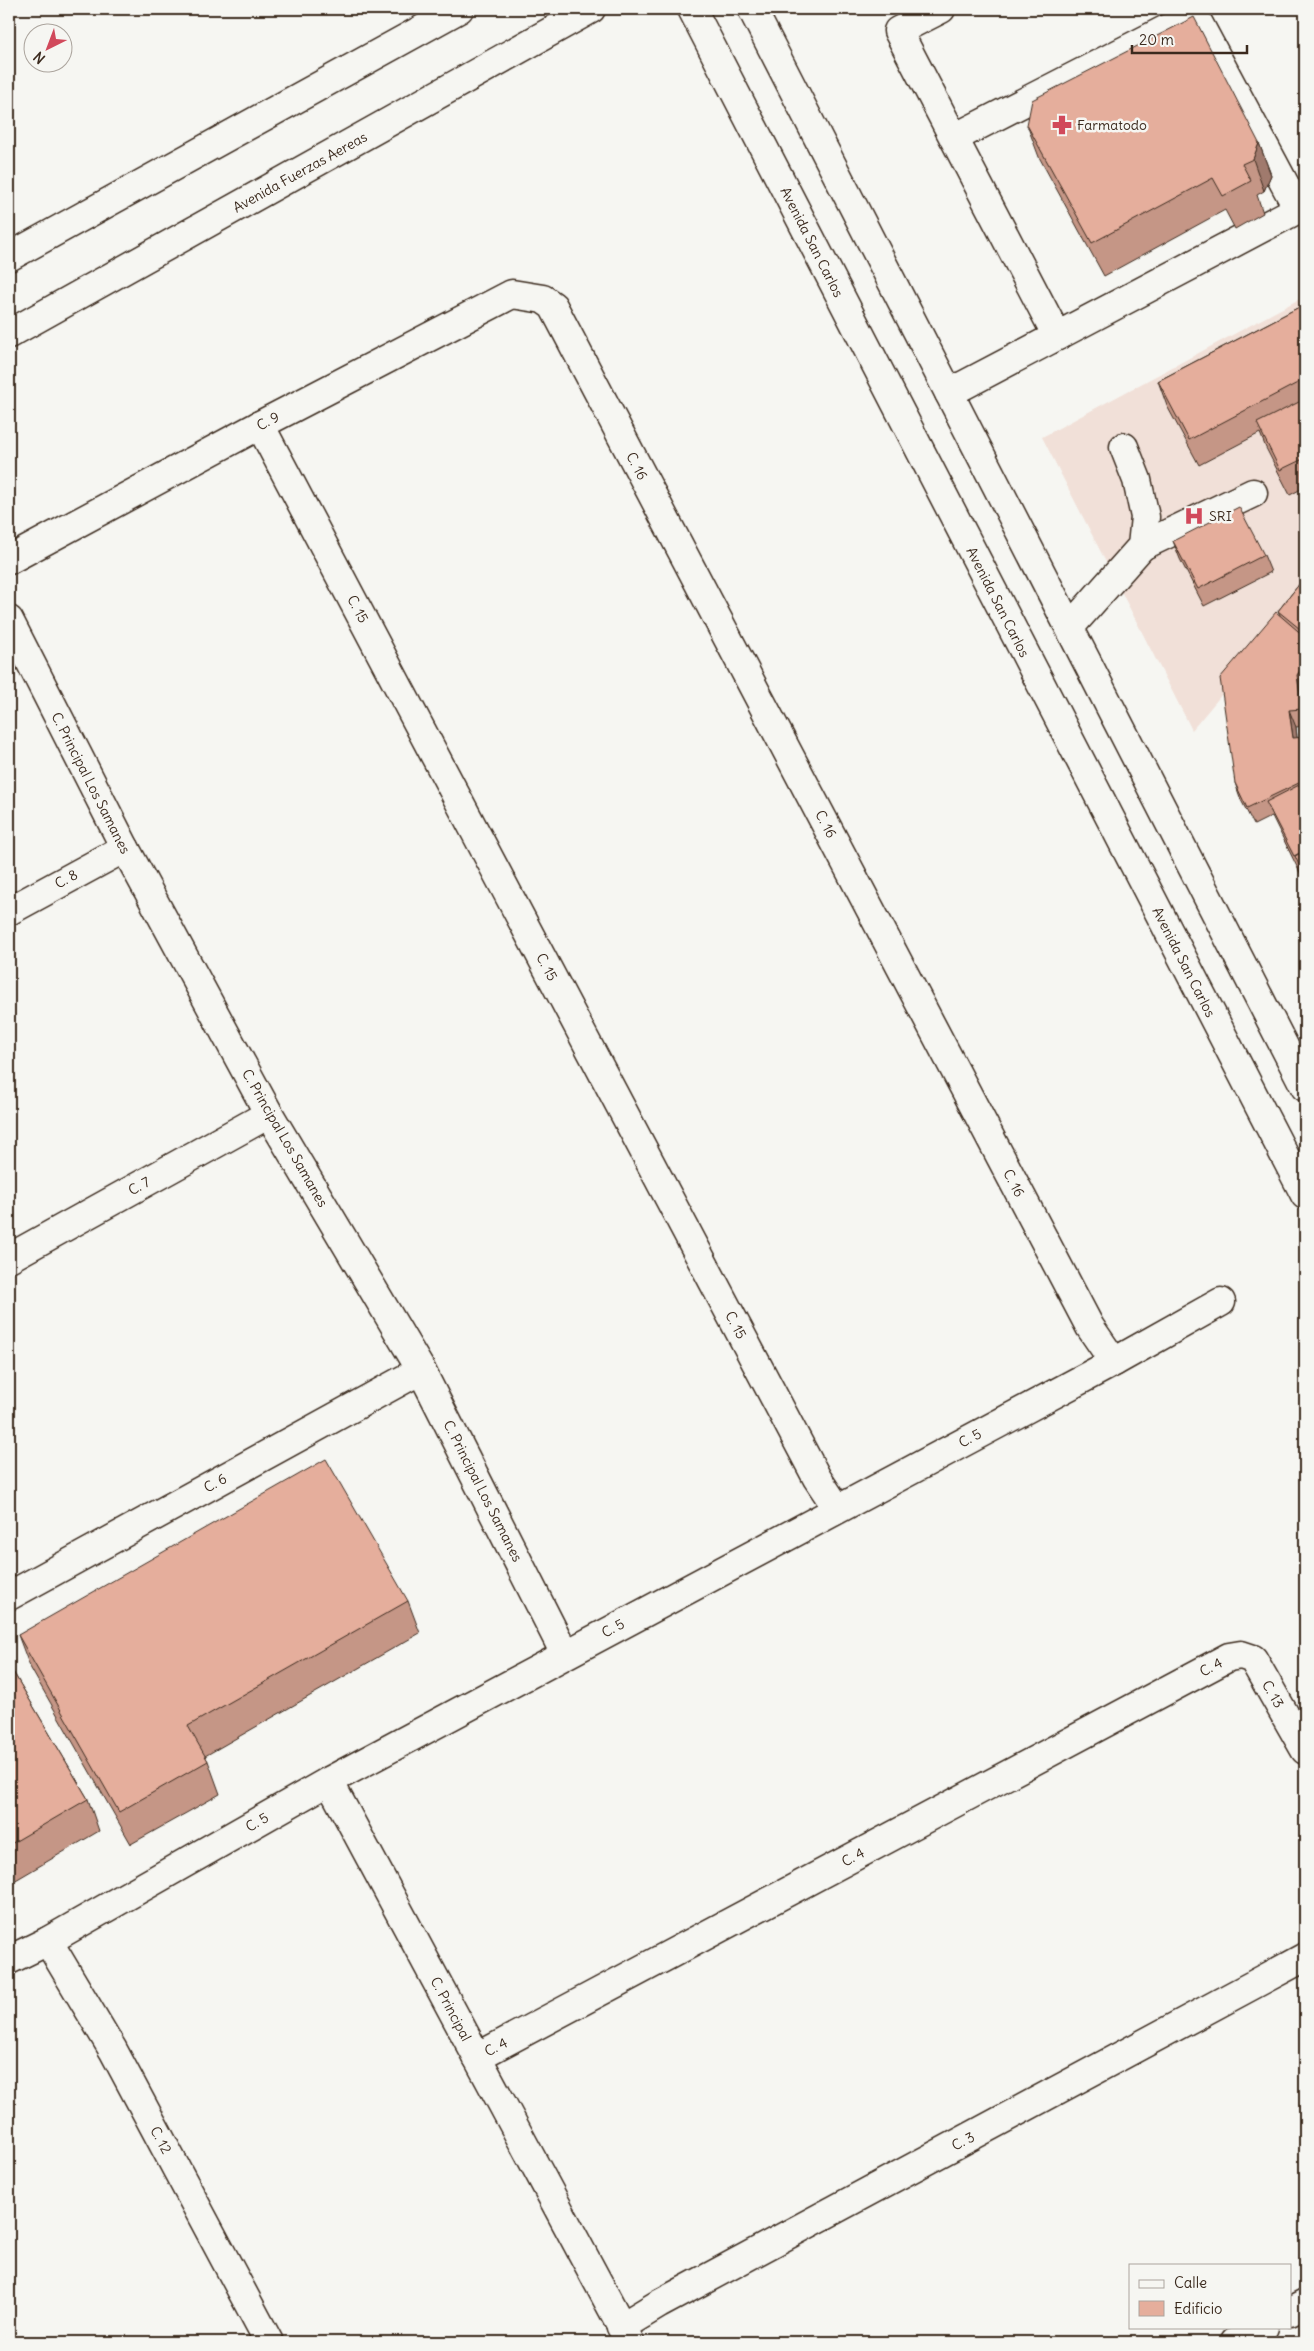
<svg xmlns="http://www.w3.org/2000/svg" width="1314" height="2351" viewBox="0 0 1314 2351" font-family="Delius,sans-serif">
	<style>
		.built { fill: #f1e0d8 }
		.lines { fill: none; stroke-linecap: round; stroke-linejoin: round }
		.minor-casing { stroke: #3b2a1e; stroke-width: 31 }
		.minor { stroke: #f6f6f2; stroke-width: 28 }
		.wall { fill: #c59686; stroke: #3b2a1e }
		.shaded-wall { fill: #a07a6d; stroke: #3b2a1e }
		.building { fill: #e5ae9c; stroke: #3b2a1e }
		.labels { text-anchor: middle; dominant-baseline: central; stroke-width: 5; stroke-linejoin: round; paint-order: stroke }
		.poi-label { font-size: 14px; fill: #3b2a1e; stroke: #f6f6f2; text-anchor: start }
		.street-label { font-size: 14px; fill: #3b2a1e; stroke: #f6f6f2 }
	</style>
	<rect width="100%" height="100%" fill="#f6f6f2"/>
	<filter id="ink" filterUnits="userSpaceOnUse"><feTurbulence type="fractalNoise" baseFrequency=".02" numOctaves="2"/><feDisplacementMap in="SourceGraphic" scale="10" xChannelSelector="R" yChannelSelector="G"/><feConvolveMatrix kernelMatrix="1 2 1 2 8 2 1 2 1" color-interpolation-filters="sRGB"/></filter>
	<g filter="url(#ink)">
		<!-- built -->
		<polygon class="built" points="1305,296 1305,595 1192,730 1042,437"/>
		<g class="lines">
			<defs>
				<g id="minor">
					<polyline points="692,9 1305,1195"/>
					<polyline points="752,9 1305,1087"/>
					<polyline points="941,9 898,31 1057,336"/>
					<polyline points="954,138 1194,15"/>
					<polyline points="9,257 459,9"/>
					<polyline points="9,334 591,9"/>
					<polyline points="949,393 1298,209 1191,9"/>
					<polyline points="260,425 817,1478 837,1508"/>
					<polyline points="1142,546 1253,493"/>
					<polyline points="9,560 260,425 512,294 543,299 553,306 1090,1327 1114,1362"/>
					<polyline points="9,620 125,848 269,1114 421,1370 565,1654"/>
					<polyline points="1070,627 1142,546 1145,517 1137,480 1124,447"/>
					<polyline points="9,911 125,848"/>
					<polyline points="9,1258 269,1114"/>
					<polyline points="9,1596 421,1370"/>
					<polyline points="329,1781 630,2342"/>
					<polyline points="48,1941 113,2050 269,2342"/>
					<polyline points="9,1960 48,1941 329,1781 1114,1362 1221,1302"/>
					<polyline points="477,2057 1229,1657 1241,1655 1253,1659 1305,1750"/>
					<polyline points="1290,2312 1305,2304"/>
					<polyline points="621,2327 659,2304 1305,1957"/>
					<polyline points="1235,2342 1263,2327"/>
				</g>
			</defs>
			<!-- minor casing -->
			<use href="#minor" class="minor-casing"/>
			<!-- minor -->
			<use href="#minor" class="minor"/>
		</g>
		<!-- wall -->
		<g class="wall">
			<polygon points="1027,125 1259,143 1271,175 1264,191 1257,195 1263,213 1235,229 1225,210 1104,276 1039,157"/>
			<polygon points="1305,304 1305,487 1290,495 1266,448 1260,433 1199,465 1167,406 1158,381"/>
			<polygon points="1173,541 1264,555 1271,572 1204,606 1180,559"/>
			<polygon points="1305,577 1305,689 1303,692 1305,707 1305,726 1296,727 1297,738 1305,737 1305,883 1272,816 1254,825 1241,800 1235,783 1280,615 1278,611"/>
			<polygon points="408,1601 420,1633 205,1756 208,1761 220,1794 131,1844 30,1667 18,1635"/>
			<polygon points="9,1665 88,1799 99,1831 9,1884"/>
		</g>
		<!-- shaded-wall -->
		<g class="shaded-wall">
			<polygon points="1259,143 1271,175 1264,191 1253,159"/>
			<polygon points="1301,669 1305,679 1305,689 1303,692 1305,707 1305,718 1302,709 1297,675"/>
			<polygon points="1289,710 1296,727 1299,756 1293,738"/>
		</g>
		<!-- building -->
		<g class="building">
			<polygon points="1194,17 1259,143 1253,159 1242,164 1251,181 1223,196 1213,178 1092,243 1027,125 1032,100"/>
			<polygon points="1305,304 1305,379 1189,440 1158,381"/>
			<polygon points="1305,399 1305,458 1280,470 1257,423"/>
			<polygon points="1239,507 1264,555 1198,589 1173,541"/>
			<polygon points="1305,577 1305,633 1278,611"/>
			<polygon points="1276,612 1305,637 1305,672 1301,669 1297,675 1302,709 1289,710 1293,738 1305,737 1305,780 1247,808 1235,783 1220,678"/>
			<polygon points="1305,782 1305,850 1294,856 1266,802"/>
			<polygon points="1305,851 1305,878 1295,856"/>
			<polygon points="326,1459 408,1601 188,1726 208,1761 119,1812 18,1635"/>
			<polygon points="9,1665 88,1799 9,1845"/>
		</g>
	</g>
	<!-- icons -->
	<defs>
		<symbol id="pharmacy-bare" viewBox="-9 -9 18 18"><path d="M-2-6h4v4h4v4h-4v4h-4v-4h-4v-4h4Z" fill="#d1495b" stroke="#f6f6f2" stroke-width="2.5" paint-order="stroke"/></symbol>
		<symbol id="hospital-bare" viewBox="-9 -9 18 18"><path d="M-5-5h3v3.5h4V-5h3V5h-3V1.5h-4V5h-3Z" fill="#d1495b" stroke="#f6f6f2" stroke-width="2.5" paint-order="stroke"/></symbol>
	</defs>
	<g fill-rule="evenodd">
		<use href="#pharmacy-bare" x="1048" y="111" width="28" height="28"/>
		<use href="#hospital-bare" x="1180" y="502" width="28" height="28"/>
	</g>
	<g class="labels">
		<!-- poi labels -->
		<g class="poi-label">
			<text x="1077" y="125">Farmatodo</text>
			<text x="1209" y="516">SRI</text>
		</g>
		<!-- street labels -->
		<g class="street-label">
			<text transform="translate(300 172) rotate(-29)">Avenida Fuerzas Aereas</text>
			<text transform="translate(812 242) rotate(63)">Avenida San Carlos</text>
			<text transform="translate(268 421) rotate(-28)">C. 9</text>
			<text transform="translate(637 466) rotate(62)">C. 16</text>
			<text transform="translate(998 602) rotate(63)">Avenida San Carlos</text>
			<text transform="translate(358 609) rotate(62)">C. 15</text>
			<text transform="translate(91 783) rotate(63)">C. Principal Los Samanes</text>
			<text transform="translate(826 824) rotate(62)">C. 16</text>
			<text transform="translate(66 879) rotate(-29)">C. 8</text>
			<text transform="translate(1184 962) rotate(63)">Avenida San Carlos</text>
			<text transform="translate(547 967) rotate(62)">C. 15</text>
			<text transform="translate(285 1138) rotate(60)">C. Principal Los Samanes</text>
			<text transform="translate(1014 1183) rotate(62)">C. 16</text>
			<text transform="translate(139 1186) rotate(-29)">C. 7</text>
			<text transform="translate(736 1325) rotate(62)">C. 15</text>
			<text transform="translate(970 1438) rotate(-28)">C. 5</text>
			<text transform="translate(215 1483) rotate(-29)">C. 6</text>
			<text transform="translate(483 1491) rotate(63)">C. Principal Los Samanes</text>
			<text transform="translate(613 1628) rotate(-28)">C. 5</text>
			<text transform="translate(1211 1667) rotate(-28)">C. 4</text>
			<text transform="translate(1273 1694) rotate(60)">C. 13</text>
			<text transform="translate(257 1822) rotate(-30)">C. 5</text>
			<text transform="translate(853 1857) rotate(-28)">C. 4</text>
			<text transform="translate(451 2009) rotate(62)">C. Principal</text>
			<text transform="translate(496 2047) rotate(-27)">C. 4</text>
			<text transform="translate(161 2140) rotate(62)">C. 12</text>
			<text transform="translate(963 2141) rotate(-28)">C. 3</text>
		</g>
	</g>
	<!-- margin -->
	<rect width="1314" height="2351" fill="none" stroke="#f6f6f2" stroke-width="30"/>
	<rect x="15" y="15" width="1284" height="2321" fill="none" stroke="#3b2a1e" stroke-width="2" filter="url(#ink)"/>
	<!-- legend -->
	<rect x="1129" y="2264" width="162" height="65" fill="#f6f6f2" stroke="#aba49d"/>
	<rect x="1139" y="2280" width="25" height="8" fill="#f6f6f2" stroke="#aba49d"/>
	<text x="1174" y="2288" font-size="15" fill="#3b2a1e">Calle</text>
	<rect x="1139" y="2301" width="25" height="15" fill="#e5ae9c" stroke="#aba49d"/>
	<text x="1174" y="2314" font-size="15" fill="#3b2a1e">Edificio</text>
	<!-- north arrow -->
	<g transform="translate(48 48) rotate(222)"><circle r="24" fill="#f6f6f2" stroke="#aba49d"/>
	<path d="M0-4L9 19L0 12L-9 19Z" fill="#d1495b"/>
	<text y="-8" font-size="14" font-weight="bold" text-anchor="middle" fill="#3b2a1e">N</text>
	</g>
	<!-- scale -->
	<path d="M1132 45v8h115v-8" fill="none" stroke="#3b2a1e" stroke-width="2.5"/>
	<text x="1139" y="45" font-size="15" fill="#3b2a1e" stroke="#f6f6f2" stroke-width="4" paint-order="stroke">20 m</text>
</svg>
